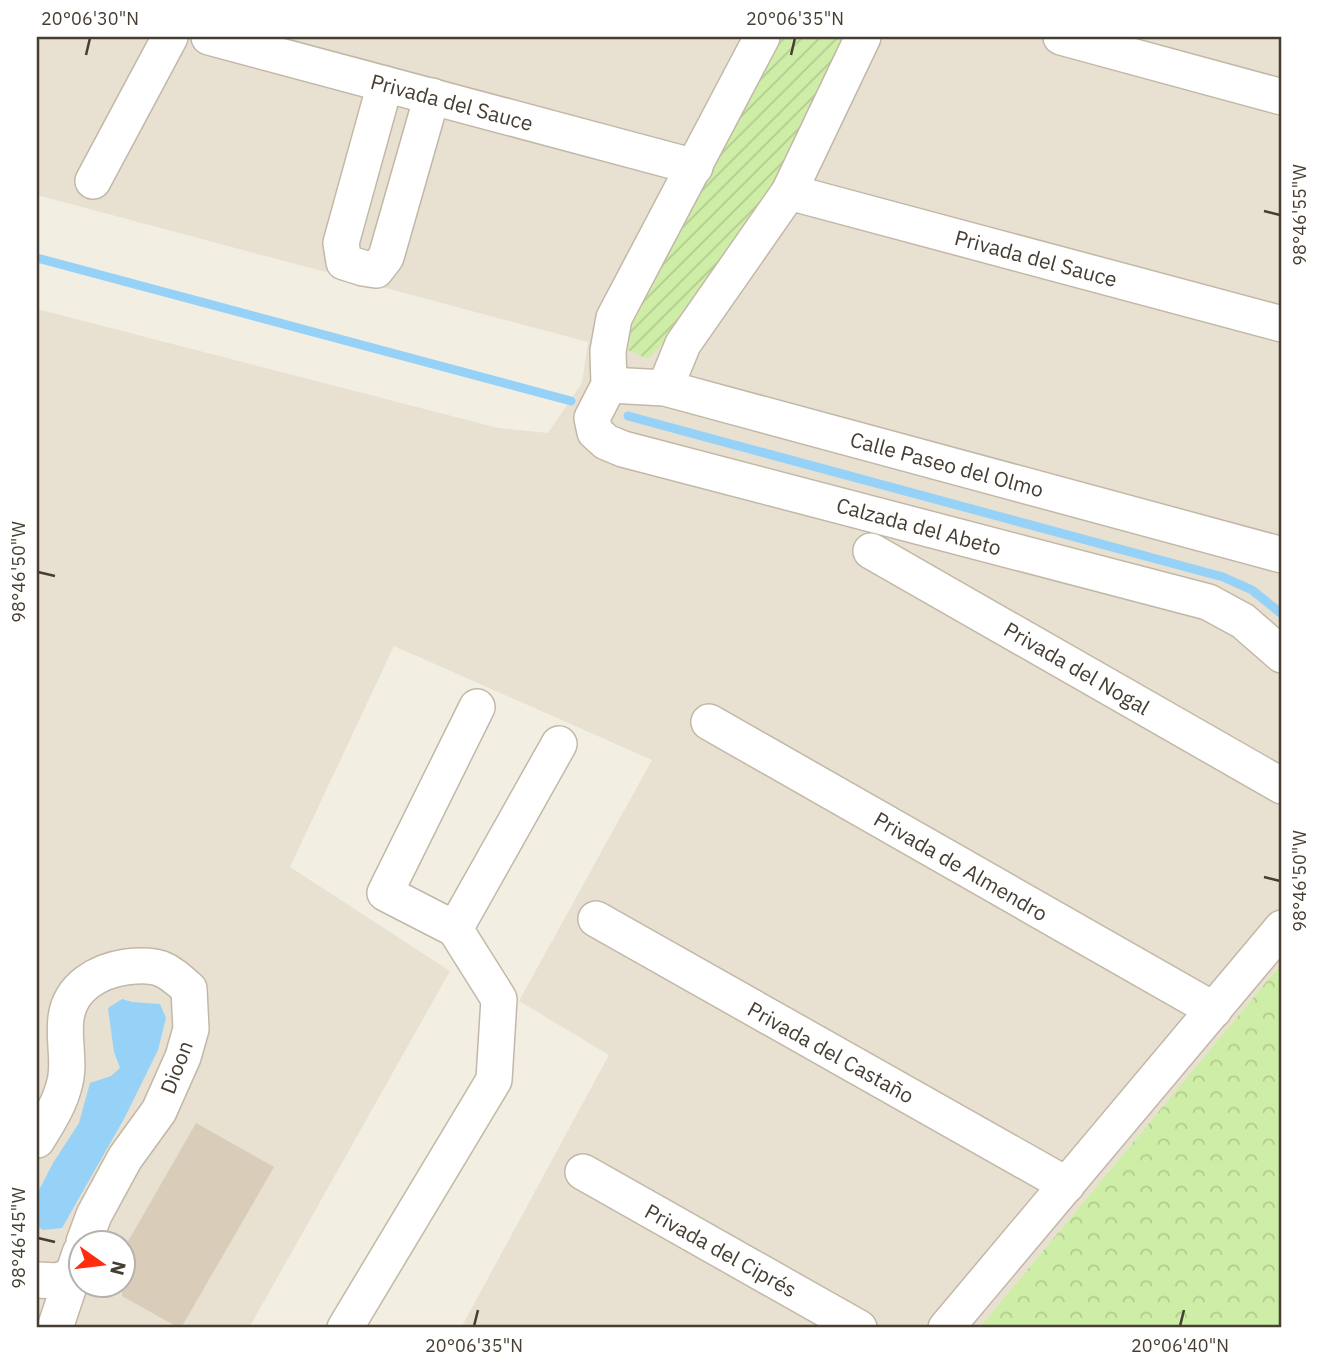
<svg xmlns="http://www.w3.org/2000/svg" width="1319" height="1365" viewBox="0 0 1319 1365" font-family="'IBM Plex Sans',sans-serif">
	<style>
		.residential { fill: #e8e0d0; fill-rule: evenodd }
		.forest { fill: url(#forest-crowns) }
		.garden { fill: url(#garden-furrows) }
		.water { fill: #96d2f8 }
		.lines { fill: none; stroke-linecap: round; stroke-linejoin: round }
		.stream { stroke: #96d2f8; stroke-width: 9 }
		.building { fill: #d9ccb9 }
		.minor-casing { stroke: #c3b8a7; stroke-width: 38 }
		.minor { stroke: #fff; stroke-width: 35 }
		.ticks { fill: none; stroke: #463e32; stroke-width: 2.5 }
		.labels { text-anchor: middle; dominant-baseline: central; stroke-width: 5; stroke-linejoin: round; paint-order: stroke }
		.street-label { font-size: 21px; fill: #463e32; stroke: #fff }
		.neatline { fill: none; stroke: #463e32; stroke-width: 2.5 }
		.ticks-label { font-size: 18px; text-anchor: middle; fill: #463e32 }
	</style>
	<defs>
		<pattern id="forest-crowns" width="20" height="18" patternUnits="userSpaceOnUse" patternTransform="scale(1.75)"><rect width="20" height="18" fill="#ceeda6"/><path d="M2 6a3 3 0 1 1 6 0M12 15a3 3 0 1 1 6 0" fill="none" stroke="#b2cc8f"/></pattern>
		<pattern id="garden-furrows" width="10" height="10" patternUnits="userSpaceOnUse" patternTransform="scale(1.75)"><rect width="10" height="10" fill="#ceeda6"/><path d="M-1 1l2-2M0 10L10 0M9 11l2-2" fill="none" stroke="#b2cc8f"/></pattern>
	</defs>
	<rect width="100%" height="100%" fill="#f3eee2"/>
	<!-- residential -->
	<path class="residential" d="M41,37H1282V963L979,1328H461L609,1055L519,1001L652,760L394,646L290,867L450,971L249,1328H37V309L498,428L548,433L582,383L588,342L37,195V45ZM80,1242H122V1284H80Z"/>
	<!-- forest -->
	<polygon class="forest" points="1282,963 1282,1328 979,1328"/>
	<!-- garden -->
	<polygon class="garden" points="783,37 847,37 763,206 669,337 648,359 628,350 630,325"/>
	<!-- water -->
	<polygon class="water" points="122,999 132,1002 160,1004 166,1018 158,1050 125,1117 62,1228 43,1230 37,1226 37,1194 53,1163 79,1123 90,1083 111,1076 120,1068 114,1052 108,1008"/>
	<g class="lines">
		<!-- stream -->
		<g class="stream">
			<polyline points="37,258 571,401"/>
			<polyline points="628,416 1223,577 1252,590 1282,614"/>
		</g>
	</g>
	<!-- building -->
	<polygon class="building" points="196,1123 274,1167 181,1328 179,1328 122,1296 122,1252"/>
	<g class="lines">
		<defs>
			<g id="minor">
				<polyline points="209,37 695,167"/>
				<polyline points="762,37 614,318 608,351 609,385 592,418 595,432 606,442 623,449 1208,602 1243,621 1282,655"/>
				<polyline points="1061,37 1282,97"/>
				<polyline points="385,84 341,243 344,262 363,268 376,270 386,257 432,96"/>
				<polyline points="93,181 170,37"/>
				<polyline points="789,192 1282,324"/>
				<polyline points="609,385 665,388 1282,555"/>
				<polyline points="665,388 683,344 789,192 863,37"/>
				<polyline points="871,551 1282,786"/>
				<polyline points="709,722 1214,1010"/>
				<polyline points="596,919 1067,1185"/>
				<polyline points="455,929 559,744"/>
				<path d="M37,1140C48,1122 60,1104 65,1082C70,1062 63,1039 66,1018C70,987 98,971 126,967C158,963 166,968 189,989L191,1029L183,1057L159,1111L125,1158L94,1215L84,1242"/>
				<polyline points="583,1172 859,1328"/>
				<polyline points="37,1280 58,1281 73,1275"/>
				<polyline points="55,1328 80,1253"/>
				<polyline points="345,1328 494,1080 499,999 455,929 385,893 477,707"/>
				<polyline points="946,1328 1282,928"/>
			</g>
		</defs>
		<!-- minor casing -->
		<use href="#minor" class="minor-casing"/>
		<!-- minor -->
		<use href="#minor" class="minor"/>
	</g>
	<!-- ticks -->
	<path class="ticks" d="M86,55L90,38M791,55L795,38M1264,211L1280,215M38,572L55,576M1264,877L1280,881M38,1238L55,1242M474,1326L478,1310M1180,1326L1184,1310"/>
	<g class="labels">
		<!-- street labels -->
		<g class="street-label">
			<text transform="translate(452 102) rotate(15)">Privada del Sauce</text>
			<text transform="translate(1036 258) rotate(15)">Privada del Sauce</text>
			<text transform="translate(947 464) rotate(15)">Calle Paseo del Olmo</text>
			<text transform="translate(919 526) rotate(15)">Calzada del Abeto</text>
			<text transform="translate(1077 668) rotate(30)">Privada del Nogal</text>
			<text transform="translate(961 866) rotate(30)">Privada de Almendro</text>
			<text transform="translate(831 1052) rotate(29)">Privada del Castaño</text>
			<text transform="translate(176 1067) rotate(-69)">Dioon</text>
			<text transform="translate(721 1250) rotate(29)">Privada del Ciprés</text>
		</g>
	</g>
	<!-- border -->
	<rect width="1319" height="1365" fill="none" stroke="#ffffff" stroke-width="77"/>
	<!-- north arrow -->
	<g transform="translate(102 1264) rotate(104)"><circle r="33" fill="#ffffff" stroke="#b5b2ad" stroke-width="2"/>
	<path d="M0-5L12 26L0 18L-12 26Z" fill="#ff2d0e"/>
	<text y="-10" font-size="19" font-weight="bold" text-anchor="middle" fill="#463e32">N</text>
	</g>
	<rect x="38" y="38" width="1242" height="1288" class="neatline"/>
	<g class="ticks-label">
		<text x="90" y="25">20°06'30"N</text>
		<text x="795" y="25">20°06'35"N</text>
		<text transform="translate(1300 215) rotate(-90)" y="6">98°46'55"W</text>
		<text transform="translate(19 572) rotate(-90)" y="6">98°46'50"W</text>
		<text transform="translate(1300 881) rotate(-90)" y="6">98°46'50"W</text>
		<text transform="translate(19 1238) rotate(-90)" y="6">98°46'45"W</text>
		<text x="474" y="1352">20°06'35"N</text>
		<text x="1180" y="1352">20°06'40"N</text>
	</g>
</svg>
